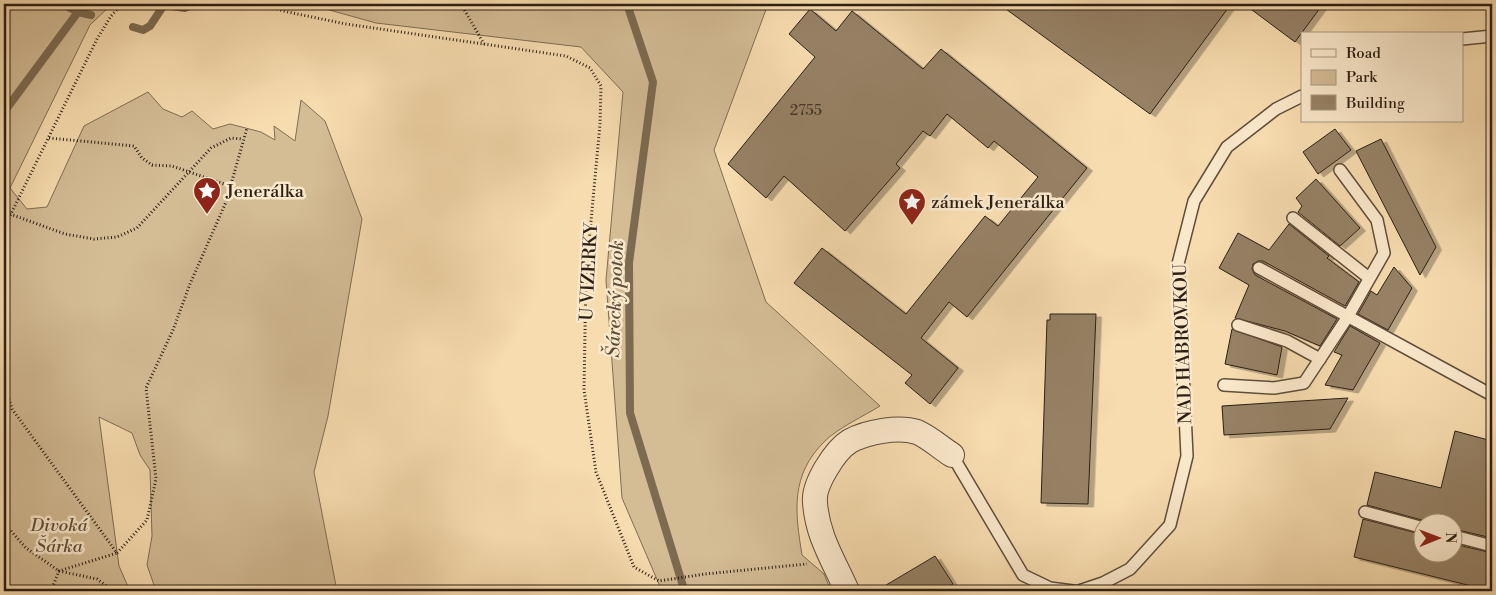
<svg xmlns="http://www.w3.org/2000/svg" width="1496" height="595" viewBox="0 0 1496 595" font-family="'Libre Bodoni',serif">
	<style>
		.green { fill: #d4bc95; stroke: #806e54 }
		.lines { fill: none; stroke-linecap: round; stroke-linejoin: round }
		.stream { stroke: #7c6a51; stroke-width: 8 }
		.building { fill: #968165; stroke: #2c1f14; filter: url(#shadow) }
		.lane-casing { stroke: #5f4e3b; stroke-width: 14 }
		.street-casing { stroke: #5f4e3b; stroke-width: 26 }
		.path { stroke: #2c1f14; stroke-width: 3; stroke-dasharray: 1 2.5; stroke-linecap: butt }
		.lane { stroke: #fae8cb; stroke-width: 11 }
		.street { stroke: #fae8cb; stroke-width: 24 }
		.labels { text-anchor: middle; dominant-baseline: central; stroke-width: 5; stroke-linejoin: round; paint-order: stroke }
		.number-label { font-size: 15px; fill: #463828 }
		.poi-label { font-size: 18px; fill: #2c1f14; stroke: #fae8cb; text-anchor: start }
		.street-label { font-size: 18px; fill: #2c1f14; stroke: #fae8cb }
		.park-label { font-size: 18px; font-style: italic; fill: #5e4e3b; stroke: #fae8cb }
		.water-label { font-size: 19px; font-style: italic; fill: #5b4b38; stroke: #fae8cb }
	</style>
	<defs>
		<filter id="shadow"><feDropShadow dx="5.5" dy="3" stdDeviation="0" flood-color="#0004"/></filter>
	</defs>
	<rect width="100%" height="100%" fill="#f7dcaf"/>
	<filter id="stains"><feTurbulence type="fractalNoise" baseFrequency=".004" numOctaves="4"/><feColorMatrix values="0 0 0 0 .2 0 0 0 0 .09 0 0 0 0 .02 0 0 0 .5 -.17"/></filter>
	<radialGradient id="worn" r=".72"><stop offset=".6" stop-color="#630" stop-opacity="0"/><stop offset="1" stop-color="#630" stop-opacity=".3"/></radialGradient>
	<!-- green -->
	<g class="green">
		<polygon points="4,4 112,4 90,25 10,188 27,209 47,207 84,126 148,92 163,109 182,117 192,111 213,129 230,124 261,132 275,140 274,126 295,141 301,100 325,121 362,219 328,416 314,472 337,591 156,591 147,565 152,536 150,470 140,455 132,433 99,417 119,566 130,591 4,591"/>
		<path d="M308,4H768L714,150L766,302L880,406C864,416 838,428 825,441C790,475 795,512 802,555L824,574L831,591H662L622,498L606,280L623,92L581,47L376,23Z"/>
	</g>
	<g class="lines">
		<!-- stream -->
		<g class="stream">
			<polyline points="62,4 78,12"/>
			<polyline points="627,4 653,82 629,263 630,413 683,586 687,591"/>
			<polyline points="133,27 143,30 150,26 164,5 185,8 193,4"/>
			<polyline points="4,112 78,12 91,15"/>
		</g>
	</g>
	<!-- building -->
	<g class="building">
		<polygon points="999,4 1231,4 1150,114"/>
		<polygon points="1244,4 1323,4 1295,42"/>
		<polygon points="810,9 836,31 852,11 923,69 941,49 1087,168 967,317 949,302 921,338 958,368 930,404 905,383 912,375 794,283 822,248 906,314 985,216 998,226 1038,177 994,141 988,148 947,114 930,136 923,131 896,164 900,168 845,231 784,176 766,198 728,164 815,57 789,34"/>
		<polygon points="1335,129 1351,150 1318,174 1303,152"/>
		<polygon points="1381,139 1436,247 1420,275 1356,151"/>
		<polygon points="1316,179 1360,228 1340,246 1298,212 1302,206 1296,198"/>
		<polygon points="1289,224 1329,256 1327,258 1359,282 1345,306 1263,261 1258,261 1253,264 1252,269 1255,275 1337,319 1320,346 1285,331 1235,318 1249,285 1219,268 1238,233 1269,250"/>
		<polygon points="1394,267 1412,288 1388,330 1358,314 1371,291 1377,295"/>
		<polygon points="1050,314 1096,314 1088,504 1041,503 1047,320 1050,320"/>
		<polygon points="1350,326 1380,343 1353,390 1325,385 1342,355 1334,352"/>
		<polygon points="1232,329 1282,347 1277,375 1225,364"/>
		<polygon points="1348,398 1330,429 1224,435 1222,406"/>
		<polygon points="1455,431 1492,441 1492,538 1454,529 1454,522 1429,522 1367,505 1375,472 1441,488"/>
		<polygon points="1363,519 1424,535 1424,552 1454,552 1454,544 1492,553 1492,591 1354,557"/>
		<polygon points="935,556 953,584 941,591 876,591"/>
	</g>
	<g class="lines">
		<defs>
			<g id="lane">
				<polyline points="1462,39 1492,36"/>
				<polyline points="1293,218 1369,278"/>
				<polyline points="1259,268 1492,395"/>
				<polyline points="1238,325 1287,341 1320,359"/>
				<polyline points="1224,385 1274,388 1304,383 1347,318 1384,253 1377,220 1340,170"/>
				<polyline points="952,455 1023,575 1050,588 1073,591"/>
				<polyline points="1365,512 1424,528"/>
				<polyline points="1454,536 1492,546"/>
				<polyline points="1079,591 1103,583 1130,569 1170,525 1187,456 1178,264 1194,201 1227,147 1276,109 1302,96"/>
			</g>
			<path id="street" d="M847,591C834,561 817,536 815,502C813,485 835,450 850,441C867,432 898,426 917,432C929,437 941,448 952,455"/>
		</defs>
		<!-- lane casing -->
		<use href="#lane" class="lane-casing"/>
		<!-- street casing -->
		<use href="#street" class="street-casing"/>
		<!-- path -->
		<g class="path">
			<polyline points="264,4 283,11 346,24 566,56 590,68 601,86 600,124 586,275 584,390 596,472 634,567 659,581 705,574 807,564"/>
			<polyline points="461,4 484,44"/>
			<polyline points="49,138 134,146 142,158 152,165 172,166 230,186"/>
			<polyline points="10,214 65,234 94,239 117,237 137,228 211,148 231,138 243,139"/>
			<polyline points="4,228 97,39 111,16 122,4"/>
			<polyline points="4,382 12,409 117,553 147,520 156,479 146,388 173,330 190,284 226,202 247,128"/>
			<polyline points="4,523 26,548 59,571 97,579 113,591"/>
			<polyline points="51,591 59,571 117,553"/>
		</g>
		<!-- lane -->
		<use href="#lane" class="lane"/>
		<!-- street -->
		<use href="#street" class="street"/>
	</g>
	<!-- icons -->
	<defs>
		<symbol id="sight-pin" viewBox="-11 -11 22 30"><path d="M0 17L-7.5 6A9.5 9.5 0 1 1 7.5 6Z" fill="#8f2418" stroke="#fae8cb"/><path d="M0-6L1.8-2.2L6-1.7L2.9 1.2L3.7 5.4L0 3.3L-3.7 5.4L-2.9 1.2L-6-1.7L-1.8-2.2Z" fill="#fff"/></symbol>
	</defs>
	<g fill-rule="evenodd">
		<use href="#sight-pin" x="191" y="175" width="32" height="43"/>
		<use href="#sight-pin" x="896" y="186" width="32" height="43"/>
	</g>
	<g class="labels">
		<!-- number labels -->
		<g class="number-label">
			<text x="806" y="110">2755</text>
		</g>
		<!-- poi labels -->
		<g class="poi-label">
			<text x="226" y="191">Jenerálka</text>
			<text x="931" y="202">zámek Jenerálka</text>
		</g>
		<!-- street labels -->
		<g class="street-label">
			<text transform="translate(589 272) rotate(-87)">U VIZERKY</text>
			<text transform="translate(1183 344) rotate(-92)">NAD HABROVKOU</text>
		</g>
		<!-- park labels -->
		<g class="park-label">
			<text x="59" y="525">Divoká<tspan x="59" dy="21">Šárka</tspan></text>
		</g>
		<!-- water labels -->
		<g class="water-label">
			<text transform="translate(615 299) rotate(-88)">Šárecký potok</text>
		</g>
	</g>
	<!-- margin -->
	<rect width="1496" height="595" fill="none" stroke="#f7dcaf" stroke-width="20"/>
	<rect x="5" y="5" width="1486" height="585" fill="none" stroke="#2c1f14" stroke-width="2.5"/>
	<rect x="10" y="10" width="1476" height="575" fill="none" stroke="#2c1f14"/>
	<!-- legend -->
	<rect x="1301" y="32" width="162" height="90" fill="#fae8cb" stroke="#a89882"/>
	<rect x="1311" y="49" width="25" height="8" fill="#fae8cb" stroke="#a89882"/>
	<text x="1346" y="58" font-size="15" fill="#2c1f14">Road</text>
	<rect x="1311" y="70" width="25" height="15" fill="#d4bc95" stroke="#a89882"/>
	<text x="1346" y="82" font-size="15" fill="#2c1f14">Park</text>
	<rect x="1311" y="95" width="25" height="15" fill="#968165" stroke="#a89882"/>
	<text x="1346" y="108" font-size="15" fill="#2c1f14">Building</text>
	<!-- north arrow -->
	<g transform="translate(1438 538) rotate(89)"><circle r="24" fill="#fae8cb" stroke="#a89882"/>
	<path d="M0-4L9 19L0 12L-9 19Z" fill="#8f2418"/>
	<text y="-8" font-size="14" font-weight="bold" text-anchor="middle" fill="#2c1f14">N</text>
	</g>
	<rect width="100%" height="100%" filter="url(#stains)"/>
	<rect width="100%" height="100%" fill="url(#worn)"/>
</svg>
